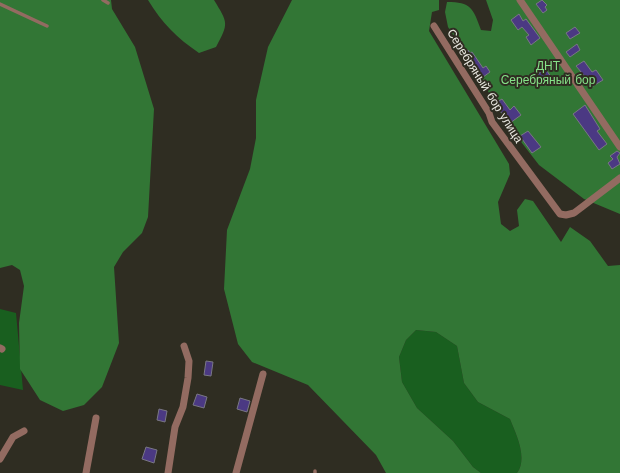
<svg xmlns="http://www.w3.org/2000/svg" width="620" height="473" viewBox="0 0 620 473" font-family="'Work Sans',sans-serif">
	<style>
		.green { fill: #195f1f }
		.forest { fill: #327635 }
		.building { fill: #4b3983; stroke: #797784 }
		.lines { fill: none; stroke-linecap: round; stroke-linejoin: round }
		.lane { stroke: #936b61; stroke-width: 3.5 }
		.street { stroke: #936b61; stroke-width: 7 }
		.labels { text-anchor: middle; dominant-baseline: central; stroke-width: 4; stroke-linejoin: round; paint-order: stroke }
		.park-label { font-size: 12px; fill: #86e188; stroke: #2f2d22 }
		.street-label { font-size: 12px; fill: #eae8e1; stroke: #2f2d22 }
	</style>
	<rect width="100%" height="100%" fill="#2f2d22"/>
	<!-- green -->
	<g class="green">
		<polygon points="0,309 16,313 23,390 0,385"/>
		<path d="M416,330L436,332L457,346L464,383L478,402L510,419C516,434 528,458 517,473H481L473,467L453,441L417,408L402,382L399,357L406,340Z"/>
	</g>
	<!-- forest -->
	<g class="forest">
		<polygon points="0,0 111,0 112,9 135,47 154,109 148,217 142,233 123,252 114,267 119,343 102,387 84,405 63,411 40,400 20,369 19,323 24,286 20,270 12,265 0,268"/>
		<path d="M148,0H214C228,23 229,23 216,47L199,53C177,38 162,23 148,0Z"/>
		<path d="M292,0H439V10L432,12L429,31L509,164L510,174L498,202L501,224L510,231L519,226L517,210L525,199L533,201L561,242L570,227L590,241L608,266L620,265V473H517C528,458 516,434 510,419L478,402L464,383L457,346L436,332L416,330L406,340L399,357L402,382L417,408L453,441L473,467L481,473H386L376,455L308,385L252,362L238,344L224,289L227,230L250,169L256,138V100L268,47Z"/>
		<path d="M486,0H620V214L584,199L539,165L508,125L467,56L448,27L445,12L447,2C471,2 473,8 481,30L491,31L493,20Z"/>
	</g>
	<!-- building -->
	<g class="building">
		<polygon points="542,0 547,5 545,7 547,10 543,13 536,4"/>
		<polygon points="519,14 523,21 526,19 540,38 531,45 526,37 529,35 522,27 518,30 511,20"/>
		<polygon points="575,27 580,33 570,39 566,33"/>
		<polygon points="577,44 580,50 570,57 566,52"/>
		<polygon points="468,50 470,53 472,52 483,68 486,66 490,72 479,80 473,70 475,69 462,54"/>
		<polygon points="584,61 592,72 596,70 603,80 593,86 576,66"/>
		<polygon points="545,68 551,77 540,85 535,77"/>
		<polygon points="502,99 510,110 514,106 521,115 510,123 494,104"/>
		<polygon points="585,105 600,129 597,131 607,144 599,150 573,114"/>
		<polygon points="528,131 541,147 532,153 520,136"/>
		<polygon points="617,151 620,153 617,157 620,164 612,169 608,163 613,159 610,156"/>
		<polygon points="206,361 213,362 211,376 204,375"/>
		<polygon points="197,394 207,397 204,408 193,405"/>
		<polygon points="240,398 250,401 247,412 237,409"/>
		<polygon points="159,409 167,411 165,422 157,420"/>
		<polygon points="146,447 157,450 154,463 142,459"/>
	</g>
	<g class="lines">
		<!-- lane -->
		<g class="lane">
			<polyline points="103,0 108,3"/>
			<polyline points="0,4 47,26"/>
			<polyline points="315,473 315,471"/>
		</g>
		<!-- street -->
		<g class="street">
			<polyline points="520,0 620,147"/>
			<polyline points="434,26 489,113 492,122 560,214 566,215 574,213 620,178"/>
			<polyline points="0,348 2,349"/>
			<polyline points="0,459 13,437 24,431"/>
			<polyline points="86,473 96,418"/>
			<polyline points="168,473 175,427 183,407 188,378 189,361 184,346"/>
			<polyline points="236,473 263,374"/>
		</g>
	</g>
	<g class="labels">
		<!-- park labels -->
		<g class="park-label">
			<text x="548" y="66">ДНТ<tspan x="548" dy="14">Серебряный бор</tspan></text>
		</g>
		<!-- street labels -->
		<g class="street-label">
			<text transform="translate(485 86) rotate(58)">Серебряный бор улица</text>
		</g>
	</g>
</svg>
